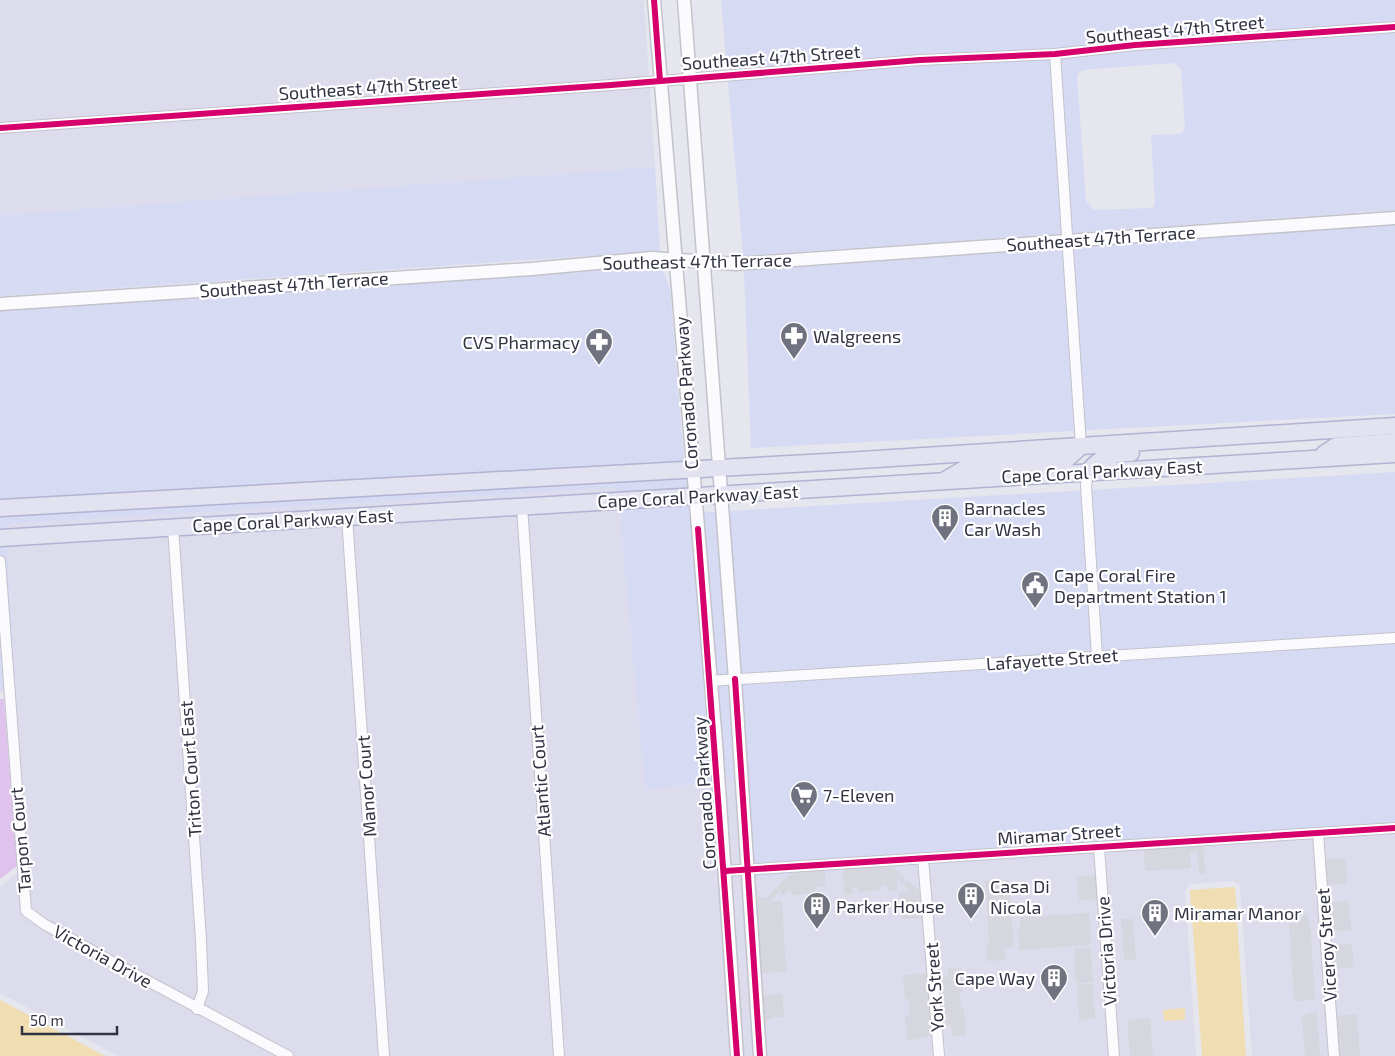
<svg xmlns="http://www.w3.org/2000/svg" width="1395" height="1056" viewBox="0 0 1395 1056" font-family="'Exo 2',sans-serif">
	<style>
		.residential { fill: #dcdced }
		.commercial { fill: #d7daf3; fill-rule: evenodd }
		.green { fill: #dfc3ed }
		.parking { fill: #d6d6de }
		.water { fill: #f0ddb2 }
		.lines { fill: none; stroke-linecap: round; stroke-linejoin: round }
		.minor-casing { stroke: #c3c3cd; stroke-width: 12 }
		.tertiary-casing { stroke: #c3c3cd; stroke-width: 15 }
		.primary-casing { stroke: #b2b2d2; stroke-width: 19 }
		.minor { stroke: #fbfbfd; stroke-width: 10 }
		.tertiary { stroke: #fbfbfd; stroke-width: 12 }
		.primary { stroke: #e2e2f0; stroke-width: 16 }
		.cycleway-casing { stroke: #fff; stroke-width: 9 }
		.cycleway { stroke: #d6006c; stroke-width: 6 }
		.labels { text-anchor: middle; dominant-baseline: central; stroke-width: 4.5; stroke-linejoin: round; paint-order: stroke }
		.street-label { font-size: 18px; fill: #323444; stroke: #fff }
		.poi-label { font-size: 18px; fill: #323444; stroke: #fff; text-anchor: start }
	</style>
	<rect width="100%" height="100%" fill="#e6e6ef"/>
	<!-- residential -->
	<g class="residential">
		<polygon points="0,0 644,0 655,167 0,215"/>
		<polygon points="617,488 617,493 6,530 6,524"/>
		<polygon points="619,508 645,790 712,782 731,1056 118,1056 0,993 0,887 20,871 7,693 0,693 0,690 16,688 7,545"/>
		<polygon points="734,779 753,1056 744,1056 725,780"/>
		<polygon points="1395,832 1395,1056 1252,1056 1240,887 1234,881 1190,884 1185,891 1196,1056 767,1056 754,877"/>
	</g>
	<!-- commercial -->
	<g class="commercial">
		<path d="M721,0H1395V210L743,256ZM1174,63L1181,69L1185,129L1180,134L1151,135L1155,205L1152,208L1094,210L1086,201L1077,75L1082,70Z"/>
		<polygon points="655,167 660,251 0,296 0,215"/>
		<polygon points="1395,225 1395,414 751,448 744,271"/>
		<polygon points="652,266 661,266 670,288 684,462 0,501 0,311 531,276"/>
		<polygon points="1395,472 1395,832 754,877 729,511"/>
		<polygon points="686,477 687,489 617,493 616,488 6,524 6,530 0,530 0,515"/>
		<polygon points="689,504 712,782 645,790 619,508"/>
		<polygon points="703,512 716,512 734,779 725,780"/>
		<polygon points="0,545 7,545 16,689 0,690"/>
	</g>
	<!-- green -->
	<polygon class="green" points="0,699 4,699 17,866 0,879"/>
	<!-- parking -->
	<g class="parking">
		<polygon points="1203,844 1205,873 1199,874 1197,851 1190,852 1191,868 1145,871 1144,848"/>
		<polygon points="1346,858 1347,884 1325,885 1323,860"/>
		<polygon points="891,866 906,879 902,884 897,879 897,890 888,891 887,885 881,886 881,890 858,892 858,887 852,888 852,894 844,894 843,869"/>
		<polygon points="825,870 826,886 814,887 815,893 792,895 791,888 783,895 777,887 793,872"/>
		<polygon points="1098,875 1099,899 1079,900 1077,877"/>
		<polygon points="1009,879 1014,947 1004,948 1005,960 987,961 986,947 989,942 985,881"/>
		<polygon points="908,881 921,892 923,918 901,919 899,892 910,891 904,885"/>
		<polygon points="776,888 779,892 771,901 782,901 786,971 757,974 752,896 767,898"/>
		<polygon points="1349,901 1351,930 1328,932 1326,903"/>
		<polygon points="1089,913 1091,945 1019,950 1017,930 1020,929 1020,917"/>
		<polygon points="1304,915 1307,915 1310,922 1315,1000 1294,1001 1289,924 1298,923"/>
		<polygon points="1121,919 1133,919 1136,960 1124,960"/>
		<polygon points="1352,944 1354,967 1331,969 1329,946"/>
		<polygon points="1091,948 1093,982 1076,983 1074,949"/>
		<polygon points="962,968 963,992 959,993 961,1008 964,1008 966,1035 952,1036 951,1025 940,1026 936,978 948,977 948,969"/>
		<polygon points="929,973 934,1035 907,1041 905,1015 910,1015 909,999 905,999 903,975"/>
		<polygon points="1093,984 1095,1018 1079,1020 1077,985"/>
		<polygon points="782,994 784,1017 774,1017 761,1025 759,995"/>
		<polygon points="1317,1012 1320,1056 1305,1056 1302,1017 1308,1013"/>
		<polygon points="1357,1014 1360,1056 1337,1056 1334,1016"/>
		<polygon points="1150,1018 1153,1056 1130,1056 1127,1020"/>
	</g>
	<!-- water -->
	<g class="water">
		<polygon points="1235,887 1246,1056 1202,1056 1190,890"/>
		<polygon points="0,1000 105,1056 0,1056"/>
		<polygon points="1185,1008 1185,1020 1164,1021 1163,1010"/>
	</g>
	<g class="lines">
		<defs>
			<g id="minor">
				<polyline points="1055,54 1081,446"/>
				<polyline points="0,128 611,85 920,60 1055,54 1135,45 1395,27"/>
				<polyline points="1088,472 1086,486 1097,656"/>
				<polyline points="522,506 559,1056"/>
				<polyline points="347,517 384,1056"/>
				<polyline points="173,527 201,940 203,991 197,1009"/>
				<polyline points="0,561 26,911 44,924 118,965 288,1056"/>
				<polyline points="710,681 1395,638"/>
				<polyline points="1318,833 1334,1056"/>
				<polyline points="1099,847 1114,1056"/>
				<polyline points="923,858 939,1056"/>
				<polyline points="725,871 1395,828"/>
			</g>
			<g id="tertiary">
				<polyline points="654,0 716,743 737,1056"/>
				<polyline points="684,0 735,679 760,1056"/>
				<polyline points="0,304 531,269 652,258 736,264 1395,218"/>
			</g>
			<g id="primary">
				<polyline points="1324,454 1336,446 1395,442"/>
				<path d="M1088,472C1100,456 1112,454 1131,453"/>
				<polyline points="947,479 966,468 1068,458 1081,446"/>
				<polyline points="0,508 845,461 1395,426"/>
				<polyline points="0,538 1395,454"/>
			</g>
		</defs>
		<!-- minor casing -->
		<use href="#minor" class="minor-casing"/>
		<!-- tertiary casing -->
		<use href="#tertiary" class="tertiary-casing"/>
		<!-- primary casing -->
		<use href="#primary" class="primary-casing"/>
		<!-- minor -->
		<use href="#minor" class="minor"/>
		<!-- tertiary -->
		<use href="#tertiary" class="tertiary"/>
		<!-- primary -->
		<use href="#primary" class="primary"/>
		<defs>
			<g id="cycleway">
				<polyline points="654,0 660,81"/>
				<polyline points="0,128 611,85 920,60 1055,54 1135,45 1395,27"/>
				<polyline points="698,529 737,1056"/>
				<polyline points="735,679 760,1056"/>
				<polyline points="725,871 1395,828"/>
			</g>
		</defs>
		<!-- cycleway casing -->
		<use href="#cycleway" class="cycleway-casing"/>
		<!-- cycleway -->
		<use href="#cycleway" class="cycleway"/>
	</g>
	<!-- icons -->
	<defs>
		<symbol id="pharmacy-pin" viewBox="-11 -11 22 30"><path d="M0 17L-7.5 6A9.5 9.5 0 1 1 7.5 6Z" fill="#717280" stroke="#fff"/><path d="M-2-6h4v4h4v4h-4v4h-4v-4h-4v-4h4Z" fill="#fff"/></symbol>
		<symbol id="building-pin" viewBox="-11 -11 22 30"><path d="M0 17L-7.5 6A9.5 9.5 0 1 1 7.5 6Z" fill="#717280" stroke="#fff"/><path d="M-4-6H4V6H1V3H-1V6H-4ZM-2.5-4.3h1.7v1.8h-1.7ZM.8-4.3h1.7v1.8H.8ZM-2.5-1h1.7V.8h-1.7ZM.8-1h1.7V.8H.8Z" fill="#fff"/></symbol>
		<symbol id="civic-pin" viewBox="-11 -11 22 30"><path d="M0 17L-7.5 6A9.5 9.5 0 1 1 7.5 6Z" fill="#717280" stroke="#fff"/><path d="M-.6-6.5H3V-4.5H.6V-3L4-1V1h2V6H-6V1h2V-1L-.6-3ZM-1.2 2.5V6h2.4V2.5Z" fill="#fff"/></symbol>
		<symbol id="supermarket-pin" viewBox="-11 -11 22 30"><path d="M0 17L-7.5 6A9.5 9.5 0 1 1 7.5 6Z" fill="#717280" stroke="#fff"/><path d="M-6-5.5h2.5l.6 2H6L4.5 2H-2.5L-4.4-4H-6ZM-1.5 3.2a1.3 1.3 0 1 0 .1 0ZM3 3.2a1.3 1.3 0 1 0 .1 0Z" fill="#fff"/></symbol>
	</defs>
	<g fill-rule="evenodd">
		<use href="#pharmacy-pin" x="778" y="320" width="32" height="43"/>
		<use href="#pharmacy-pin" x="583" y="326" width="32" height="43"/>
		<use href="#building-pin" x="929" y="502" width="32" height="43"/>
		<use href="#civic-pin" x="1019" y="569" width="32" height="43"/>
		<use href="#supermarket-pin" x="788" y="779" width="32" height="43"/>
		<use href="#building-pin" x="955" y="880" width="32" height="43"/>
		<use href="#building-pin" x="801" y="890" width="32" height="43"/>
		<use href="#building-pin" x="1139" y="897" width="32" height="43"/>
		<use href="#building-pin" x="1038" y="962" width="32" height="43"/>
	</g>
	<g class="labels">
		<!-- street labels -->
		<g class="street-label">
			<text transform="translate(1175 29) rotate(-5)">Southeast 47th Street</text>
			<text transform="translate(771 57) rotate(-4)">Southeast 47th Street</text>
			<text transform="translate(368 87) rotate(-4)">Southeast 47th Street</text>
			<text transform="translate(1101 238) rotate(-4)">Southeast 47th Terrace</text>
			<text transform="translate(697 261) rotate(-1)">Southeast 47th Terrace</text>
			<text transform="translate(294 284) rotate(-4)">Southeast 47th Terrace</text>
			<text transform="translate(686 393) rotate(-94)">Coronado Parkway</text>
			<text transform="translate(1102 471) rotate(-3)">Cape Coral Parkway East</text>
			<text transform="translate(698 496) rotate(-3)">Cape Coral Parkway East</text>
			<text transform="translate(293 520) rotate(-3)">Cape Coral Parkway East</text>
			<text transform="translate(1052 659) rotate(-4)">Lafayette Street</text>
			<text transform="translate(190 769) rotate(-94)">Triton Court East</text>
			<text transform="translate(540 781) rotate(-94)">Atlantic Court</text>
			<text transform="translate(366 786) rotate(-94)">Manor Court</text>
			<text transform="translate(704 793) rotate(-94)">Coronado Parkway</text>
			<text transform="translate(1059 834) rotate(-4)">Miramar Street</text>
			<text transform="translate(20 840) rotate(-95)">Tarpon Court</text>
			<text transform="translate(1326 945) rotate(-94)">Viceroy Street</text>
			<text transform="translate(1106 951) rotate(-94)">Victoria Drive</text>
			<text transform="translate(103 956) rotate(29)">Victoria Drive</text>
			<text transform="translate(934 987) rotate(-94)">York Street</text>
		</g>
		<!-- poi labels -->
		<g class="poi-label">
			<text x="813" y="336">Walgreens</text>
			<text x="580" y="342" text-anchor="end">CVS Pharmacy</text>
			<text x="964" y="508">Barnacles<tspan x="964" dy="21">Car Wash</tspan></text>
			<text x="1054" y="575">Cape Coral Fire<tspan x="1054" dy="21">Department Station 1</tspan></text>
			<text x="823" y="795">7-Eleven</text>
			<text x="990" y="886">Casa Di<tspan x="990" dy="21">Nicola</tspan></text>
			<text x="836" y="906">Parker House</text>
			<text x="1174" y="913">Miramar Manor</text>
			<text x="1035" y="978" text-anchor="end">Cape Way</text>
		</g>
	</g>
	<!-- scale -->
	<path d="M22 1026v8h95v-8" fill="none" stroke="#323444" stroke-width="2.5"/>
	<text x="30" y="1026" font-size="15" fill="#323444" stroke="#ffffff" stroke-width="4" paint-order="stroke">50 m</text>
</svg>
